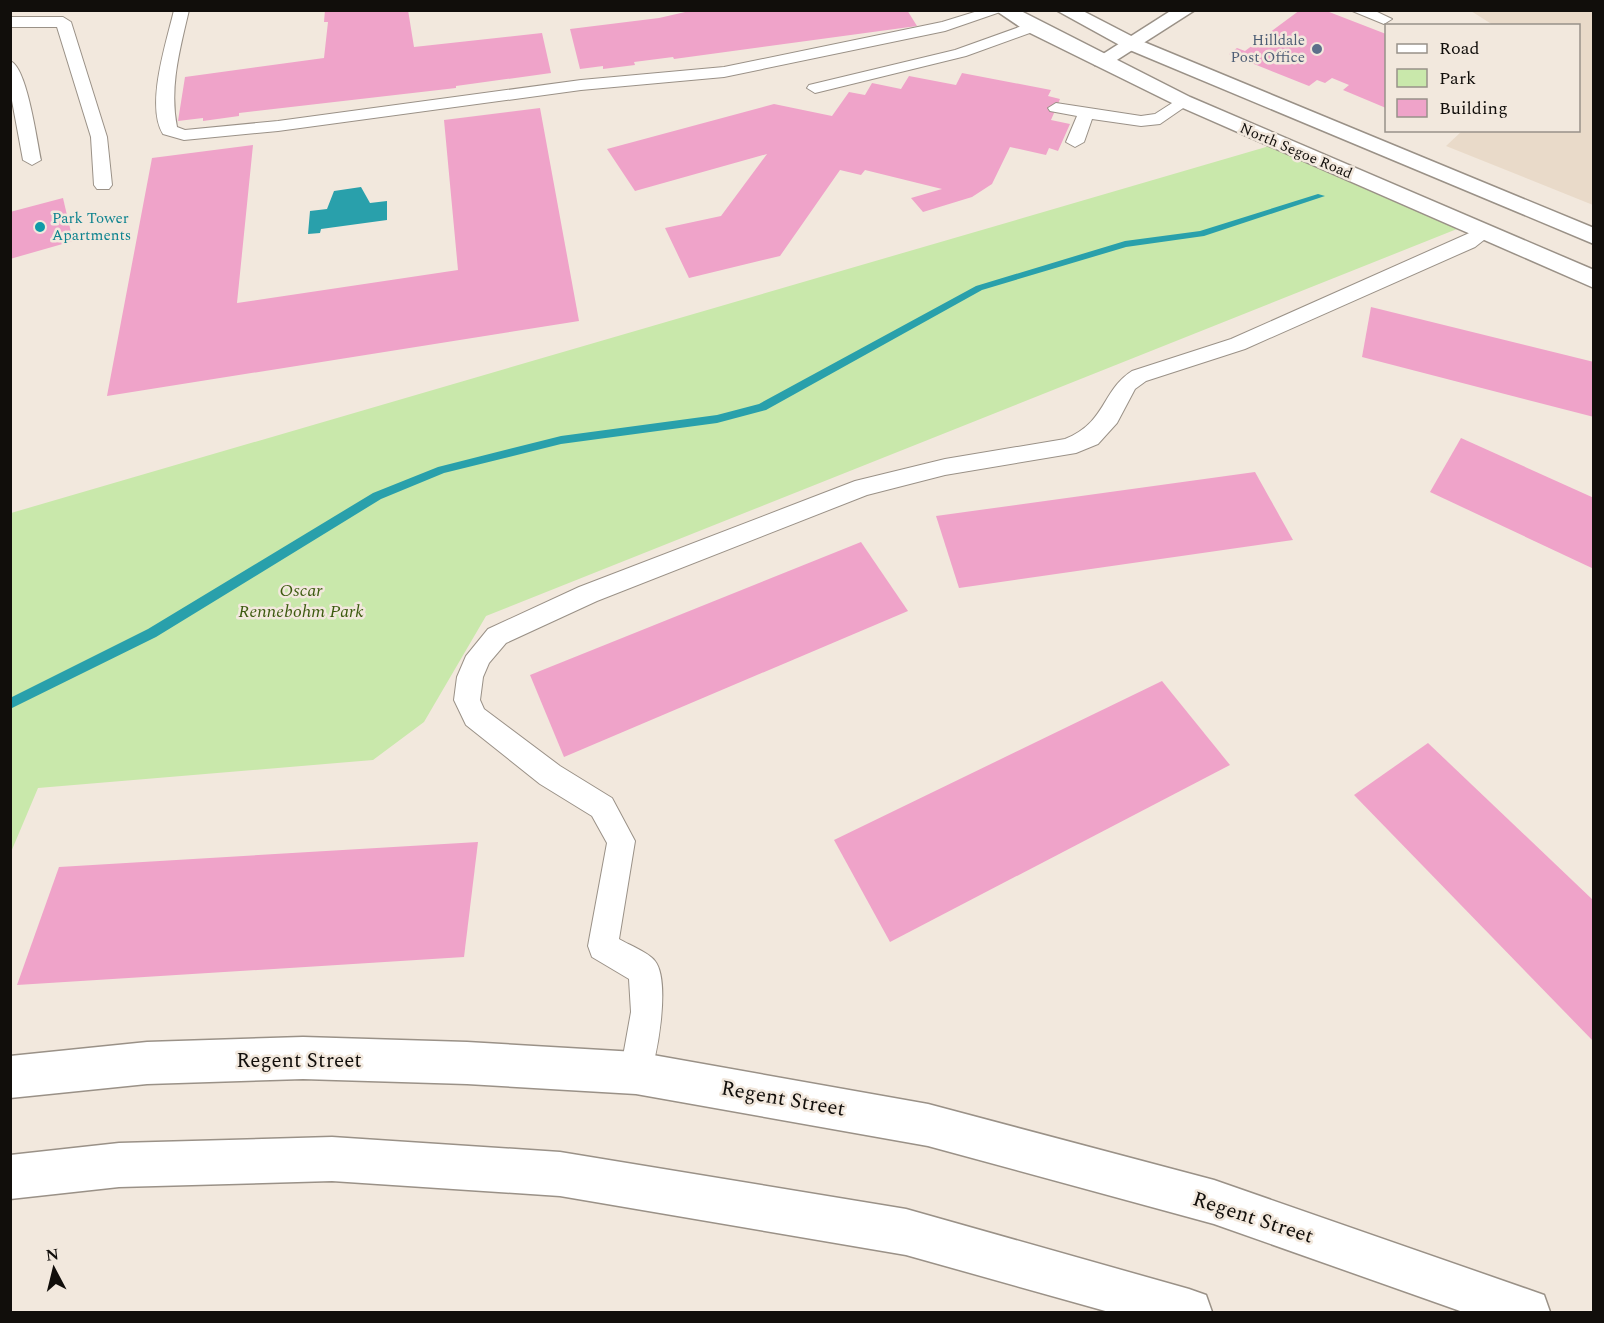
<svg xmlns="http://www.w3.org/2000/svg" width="1604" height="1323" viewBox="0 0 1604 1323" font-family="Spectral,serif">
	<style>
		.built { fill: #e9dac9 }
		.green { fill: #c9e8ab }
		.water { fill: #29a0ab }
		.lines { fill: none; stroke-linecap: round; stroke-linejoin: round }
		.stream { fill: #29a0ab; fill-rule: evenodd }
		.building { fill: #efa3c9 }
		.service-casing { stroke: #9a9187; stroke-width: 2 }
		.minor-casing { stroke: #9a9187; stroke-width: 3 }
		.tertiary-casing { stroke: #9a9187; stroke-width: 3 }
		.service { fill: #fff; fill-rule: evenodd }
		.minor { fill: #fff; fill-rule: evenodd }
		.tertiary { fill: #fff; fill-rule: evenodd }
		.service-dot { fill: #5c6f8a; stroke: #f2e8dd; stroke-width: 2 }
		.culture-dot { fill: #0f9aa8; stroke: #f2e8dd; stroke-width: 2 }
		.labels { text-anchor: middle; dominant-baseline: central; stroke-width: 5; stroke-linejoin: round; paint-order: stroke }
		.far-service-label { font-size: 15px; fill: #4e5e75; stroke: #f2e8dd; text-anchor: end }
		.far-street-label { font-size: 15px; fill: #110e0b; stroke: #f2e8dd }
		.far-culture-label { font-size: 15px; fill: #0d838f; stroke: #f2e8dd; text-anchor: start }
		.park-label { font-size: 18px; font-style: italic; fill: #3c5a0f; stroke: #f2e8dd }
		.near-street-label { font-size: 21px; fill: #110e0b; stroke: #f2e8dd }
	</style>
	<rect width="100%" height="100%" fill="#f2e8dd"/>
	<!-- built -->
	<polygon class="built" points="1471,11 1593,11 1593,205 1446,146 1462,131 1578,130 1578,26 1493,25"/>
	<!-- green -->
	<polygon class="green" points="1280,143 1467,225 486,616 424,722 373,760 38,788 11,852 11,513"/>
	<!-- water -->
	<polygon class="water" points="361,187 370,203 387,201 387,220 321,229 320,233 308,234 310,211 327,209 334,191"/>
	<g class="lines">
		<!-- stream -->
		<polygon class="stream" points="1318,194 1325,196 1204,236 1126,247 982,290 766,410 717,423 561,444 444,473 381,499 156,637 10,709 10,698 148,629 373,493 438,467 561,436 717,415 759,404 976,286 1125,241 1200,231"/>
	</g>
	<!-- building -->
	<g class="building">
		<polygon points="325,10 408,10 414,47 542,33 551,73 456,86 456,88 239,113 239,116 203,121 203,118 178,121 185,77 324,58 328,22 324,22"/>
		<polygon points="694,10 907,10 917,26 674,59 673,57 634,62 635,65 603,69 603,66 580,69 570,29 659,18"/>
		<polygon points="1300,10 1324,10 1386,34 1386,108 1343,90 1349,85 1332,78 1325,83 1317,80 1309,86 1229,54 1237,48 1245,51"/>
		<polygon points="962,73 1051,90 1048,96 1060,99 1051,120 1070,124 1058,151 1049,148 1046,155 1010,147 992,184 972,197 923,212 911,198 942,189 865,170 861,175 840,170 780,256 689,278 665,228 721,216 767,154 635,191 607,149 774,104 832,116 849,92 865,95 872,83 901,89 909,76 956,85"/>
		<polygon points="540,108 579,321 107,396 152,158 253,145 237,303 458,270 444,120"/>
		<polygon points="63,198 73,241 10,259 10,212"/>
		<polygon points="1371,307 1594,362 1594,417 1362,357"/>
		<polygon points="1461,438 1594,498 1594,569 1430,492"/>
		<polygon points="1255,472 1293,540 959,588 936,516"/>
		<polygon points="861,542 908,611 564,757 530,675"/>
		<polygon points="1162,681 1230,765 890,942 834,840"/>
		<polygon points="1428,743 1594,901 1594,1042 1354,795"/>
		<polygon points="478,842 464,957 17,985 59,867"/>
	</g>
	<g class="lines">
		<defs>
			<g id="service">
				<path d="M174,10H189C180,49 169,87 177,127L185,130L278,121L581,80L724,67L942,22L981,10H1006L945,31L724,77L581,90L278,131L184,140L163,134C145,105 167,41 174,10Z"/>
				<polygon points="1350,10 1373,10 1392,19 1384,24"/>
				<polygon points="10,17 63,17 71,22 107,137 112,185 109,189 97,189 94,185 91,137 57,27 10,27"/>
				<polygon points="1033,22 1038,24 1041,27 1038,30 966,56 815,93 807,88 809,85 955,50"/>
				<path d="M10,61C27,66 37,142 41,160L32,165L23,160L10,90Z"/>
				<polygon points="1183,96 1189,98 1191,101 1189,104 1160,124 1141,126 1092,119 1084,142 1075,147 1066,142 1077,116 1050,111 1048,108 1056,103 1141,116 1155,114"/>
				<path d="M1485,226L1494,232L1475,247L1245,349L1146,381L1135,389L1117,423L1098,444L1076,453L945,475L867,495L597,601L506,643L489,663L483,677L480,700L484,709L560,766L612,798L635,841L619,939C629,945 648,952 655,961C671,981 657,1062 647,1084L636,1089L625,1084L620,1073L631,1012L629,979L592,957L588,946L607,843L592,816L540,784L466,725L454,700L457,677L466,656L488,629L579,587L855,481L945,459L1065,439C1107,422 1101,391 1132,371L1231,339Z"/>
			</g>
			<polygon id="minor" points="1172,10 1195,10 1109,65 1095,65 1092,61"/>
			<g id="tertiary">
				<polygon points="995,10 1019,10 1190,97 1594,270 1594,288 1176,105 1026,31"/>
				<polygon points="1056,10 1081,10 1139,40 1594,228 1594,244 1125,48"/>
				<polygon points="303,1037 467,1042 636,1052 928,1104 1214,1180 1527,1289 1544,1295 1550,1312 1463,1312 1214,1224 928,1146 636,1094 467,1084 303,1079 147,1084 10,1098 10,1056 147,1042"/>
				<polygon points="332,1137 560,1152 906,1209 1189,1289 1206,1295 1212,1312 1109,1312 906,1255 560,1196 332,1181 119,1187 10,1199 10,1155 119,1143"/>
			</g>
		</defs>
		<!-- service casing -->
		<use href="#service" class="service-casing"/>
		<!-- minor casing -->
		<use href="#minor" class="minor-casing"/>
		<!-- tertiary casing -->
		<use href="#tertiary" class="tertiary-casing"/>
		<!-- service -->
		<use href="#service" class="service"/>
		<!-- minor -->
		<use href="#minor" class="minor"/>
		<!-- tertiary -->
		<use href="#tertiary" class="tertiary"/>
	</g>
	<!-- markers -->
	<circle class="service-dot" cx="1317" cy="49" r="6"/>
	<circle class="culture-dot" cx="40" cy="227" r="6"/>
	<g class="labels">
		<!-- far-service labels -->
		<g class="far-service-label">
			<text x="1305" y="40">Hilldale<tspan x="1305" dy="17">Post Office</tspan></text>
		</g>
		<!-- far-street labels -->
		<g class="far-street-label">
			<text transform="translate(1296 151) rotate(23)">North Segoe Road</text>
		</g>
		<!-- far-culture labels -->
		<g class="far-culture-label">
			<text x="52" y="218">Park Tower<tspan x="52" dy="17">Apartments</tspan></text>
		</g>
		<!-- park labels -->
		<g class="park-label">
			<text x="301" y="590">Oscar<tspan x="301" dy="21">Rennebohm Park</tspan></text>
		</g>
		<!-- near-street labels -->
		<g class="near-street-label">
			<text x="299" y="1061">Regent Street</text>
			<text transform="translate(783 1099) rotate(10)">Regent Street</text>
			<text transform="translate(1253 1218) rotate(18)">Regent Street</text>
		</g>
	</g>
	<!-- border -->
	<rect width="1604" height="1323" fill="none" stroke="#110e0b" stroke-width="24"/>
	<!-- legend -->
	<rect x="1385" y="24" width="195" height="108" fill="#f2e8dd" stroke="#989189" stroke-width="1.5"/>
	<rect x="1397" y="44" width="30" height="9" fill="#ffffff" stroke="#989189" stroke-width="1.5"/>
	<text x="1439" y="54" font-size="18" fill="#110e0b">Road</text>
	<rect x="1397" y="69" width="30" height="18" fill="#c9e8ab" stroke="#989189" stroke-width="1.5"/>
	<text x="1439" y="84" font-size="18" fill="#110e0b">Park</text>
	<rect x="1397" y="99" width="30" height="18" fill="#efa3c9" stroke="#989189" stroke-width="1.5"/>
	<text x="1439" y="114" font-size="18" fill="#110e0b">Building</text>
	<!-- north arrow -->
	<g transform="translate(54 1269) rotate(353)" stroke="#f2e8dd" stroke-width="4.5" paint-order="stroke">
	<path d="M0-4.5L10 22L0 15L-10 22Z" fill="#110e0b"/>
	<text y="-9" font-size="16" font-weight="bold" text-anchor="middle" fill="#110e0b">N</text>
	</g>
</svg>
